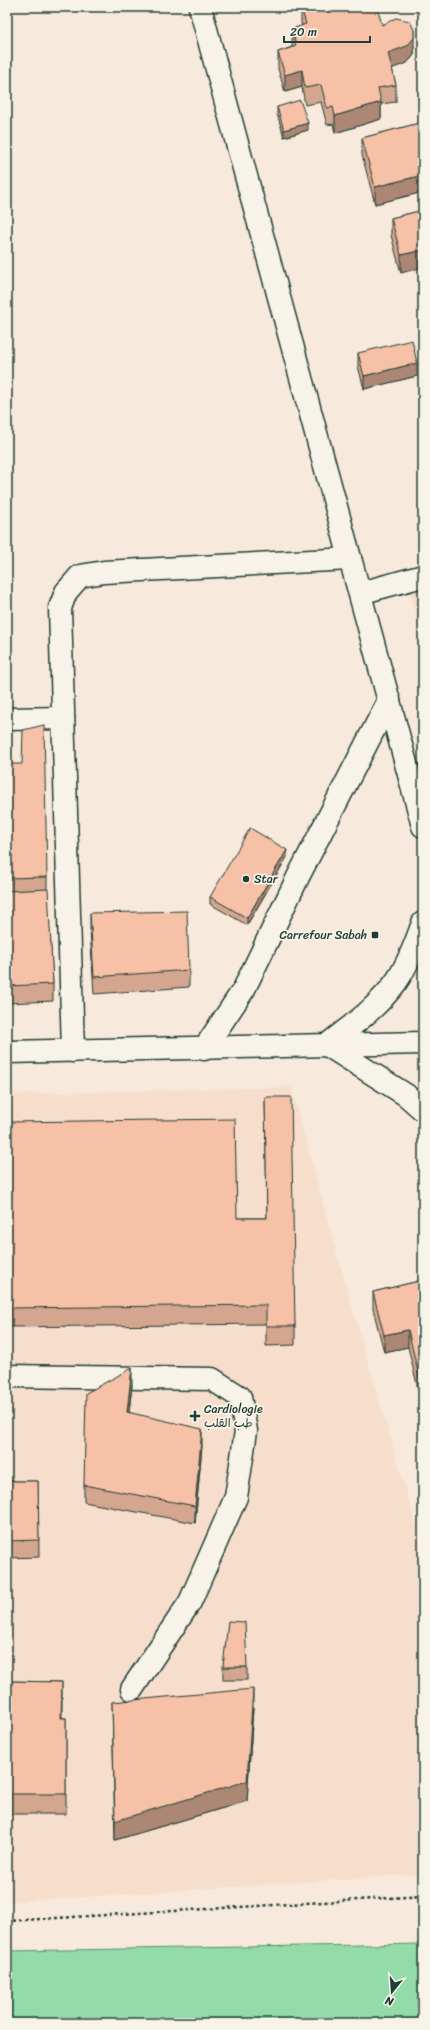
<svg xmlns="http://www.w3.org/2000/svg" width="430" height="2030" viewBox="0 0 430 2030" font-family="Sriracha,'Playpen Sans Arabic',sans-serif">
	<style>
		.built { fill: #f7ddcb }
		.green { fill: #94dbaa; stroke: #5a8c6f }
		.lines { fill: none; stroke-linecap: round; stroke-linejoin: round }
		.minor-casing { stroke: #1f3d34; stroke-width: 25 }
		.major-casing { stroke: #1f3d34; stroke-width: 25 }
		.highway-casing { stroke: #1f3d34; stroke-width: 25 }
		.path { stroke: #1f3d34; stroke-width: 2.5; stroke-dasharray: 3 3; stroke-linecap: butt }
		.minor { stroke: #f7f3e8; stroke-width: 22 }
		.major { stroke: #f7f3e8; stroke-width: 22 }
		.highway { stroke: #f7f3e8; stroke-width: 22 }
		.wall { fill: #d4a690; stroke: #1f3d34 }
		.shaded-wall { fill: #ac8775; stroke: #1f3d34 }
		.building { fill: #f6c1a7; stroke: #1f3d34 }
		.poi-dot { fill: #1f3d34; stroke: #f7f3e8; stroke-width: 1.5 }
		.labels { text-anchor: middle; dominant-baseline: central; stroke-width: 3.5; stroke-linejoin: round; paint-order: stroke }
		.poi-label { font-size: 12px; fill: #1f3d34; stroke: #f7f3e8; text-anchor: start }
	</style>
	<rect width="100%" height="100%" fill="#f7e9db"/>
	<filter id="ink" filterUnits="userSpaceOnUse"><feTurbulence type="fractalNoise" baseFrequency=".025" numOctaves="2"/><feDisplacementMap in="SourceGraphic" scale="8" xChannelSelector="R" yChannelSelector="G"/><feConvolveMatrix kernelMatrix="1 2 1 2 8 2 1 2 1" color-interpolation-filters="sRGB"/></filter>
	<g filter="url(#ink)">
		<!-- built -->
		<g class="built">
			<polygon points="423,588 423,645 410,592"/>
			<polygon points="291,1087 345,1283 423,1550 423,1874 7,1902 7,1094"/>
		</g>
		<!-- green -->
		<polygon class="green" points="423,1944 423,2023 7,2023 7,1951"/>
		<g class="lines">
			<defs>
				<g id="minor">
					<polyline points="360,593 423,576"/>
					<polyline points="7,719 63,718"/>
					<polyline points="204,1049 244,989 299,875 389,700"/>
					<polyline points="73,1051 60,608 66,592 80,576 104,572 350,559"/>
					<polyline points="7,1376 212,1379 240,1397 246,1431 236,1497 190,1602 132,1689"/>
				</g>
				<polyline id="major" points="200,7 423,826"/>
				<g id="highway">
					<path d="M327,1045C351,1026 377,1008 396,982C408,965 416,943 423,923"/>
					<polyline points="327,1045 406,1095 423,1110"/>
					<polyline points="7,1052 423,1043"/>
				</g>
			</defs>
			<!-- minor casing -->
			<use href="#minor" class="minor-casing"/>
			<!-- major casing -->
			<use href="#major" class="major-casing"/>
			<!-- highway casing -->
			<use href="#highway" class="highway-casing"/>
			<!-- path -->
			<polyline class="path" points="7,1921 423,1896"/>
			<!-- minor -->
			<use href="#minor" class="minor"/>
			<!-- major -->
			<use href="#major" class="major"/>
			<!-- highway -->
			<use href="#highway" class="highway"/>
		</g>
		<!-- wall -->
		<g class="wall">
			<polygon points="301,7 382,25 414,47 414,55 407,63 392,68 396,85 396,102 381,104 381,119 335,133 333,124 327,125 321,102 305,105 302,87 285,92 278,69 278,52 292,47 292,29 302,26 301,23"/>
			<polygon points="277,107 308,130 284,137 277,114"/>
			<polygon points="423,122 423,192 375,204 362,155 362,138"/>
			<polygon points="423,210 401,273 391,235 391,218"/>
			<polygon points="358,353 417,376 364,389 358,366"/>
			<polygon points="7,764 47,877 47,889 53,984 53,1001 7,1003"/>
			<polygon points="287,857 247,925 210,904 210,897"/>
			<polygon points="90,913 189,970 189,987 94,994 90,930"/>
			<polygon points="265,1097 295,1326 295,1345 266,1346 266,1324 7,1327 7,1122 237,1218 267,1218"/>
			<polygon points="423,1280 422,1406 408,1347 384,1352 373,1309 373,1292"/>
			<polygon points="132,1385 129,1412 202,1446 195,1523 84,1502 84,1485"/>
			<polygon points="7,1481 38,1481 39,1557 7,1558"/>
			<rect x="223" y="1667" width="24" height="13"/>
			<polygon points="7,1681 62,1682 62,1718 66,1718 66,1814 7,1814"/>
			<polygon points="112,1702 253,1708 247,1801 115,1840"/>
		</g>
		<!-- shaded-wall -->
		<g class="shaded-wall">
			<polygon points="414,30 414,55 407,63 388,70 388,53"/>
			<polygon points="302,70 302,87 285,92 285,75"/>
			<polygon points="381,102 381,119 335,133 335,116"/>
			<polygon points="308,123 308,130 284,137 284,130"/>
			<polygon points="423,175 423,192 375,204 375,187"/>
			<polygon points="423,250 423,267 401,273 401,255"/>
			<polygon points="417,363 417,376 364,389 364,376"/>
			<polygon points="287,850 287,857 247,925 247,918"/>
			<polygon points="408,1330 408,1347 384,1352 384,1335"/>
			<polygon points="132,1368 132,1385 127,1429 127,1412"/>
			<rect x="422" y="1389" width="1" height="17"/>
			<polygon points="202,1429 202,1446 195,1523 195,1506"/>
			<polygon points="253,1689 253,1708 247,1801 115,1840 115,1821"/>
		</g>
		<!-- building -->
		<g class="building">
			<polygon points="301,7 377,7 382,25 396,18 410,21 414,30 414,38 407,46 388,53 396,85 378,88 381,102 335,116 333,107 327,108 321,85 305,88 302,70 285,75 278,52 296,46 292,29 306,24"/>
			<polygon points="300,100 308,123 284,130 277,107"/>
			<polygon points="423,122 423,175 375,187 362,138"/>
			<polygon points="423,210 423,250 401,255 391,218"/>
			<polygon points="412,340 417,363 364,376 358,353"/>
			<polygon points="44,725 47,877 7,878 7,764 22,764 23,730"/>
			<polygon points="250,828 287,850 247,918 210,897"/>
			<polygon points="48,889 53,984 7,986 7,891"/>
			<polygon points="187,911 189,970 94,977 90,913"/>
			<polygon points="265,1097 291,1097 295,1326 266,1326 266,1305 7,1308 7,1122 235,1119 237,1218 267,1218"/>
			<polygon points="423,1280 423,1389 422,1389 408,1330 384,1335 373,1292"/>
			<polygon points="132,1368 127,1412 202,1429 195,1506 84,1485 86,1393"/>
			<polygon points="7,1481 38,1481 39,1540 7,1541"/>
			<polygon points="228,1621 245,1622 247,1667 223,1667"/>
			<polygon points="7,1681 62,1682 61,1718 66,1718 66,1794 7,1794"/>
			<polygon points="253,1689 247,1781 115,1821 112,1702"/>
		</g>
	</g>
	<!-- markers -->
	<g class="poi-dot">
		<circle cx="246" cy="879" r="4"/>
		<rect x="371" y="931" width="8" height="8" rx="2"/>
		<path d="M193 1410h4v4h4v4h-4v4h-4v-4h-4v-4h4z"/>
	</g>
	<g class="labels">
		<!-- poi labels -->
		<g class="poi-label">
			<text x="254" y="879">Star</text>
			<text x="367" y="935" text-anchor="end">Carrefour Sabah</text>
			<text x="204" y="1409">Cardiologie<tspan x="204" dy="14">طب القلب</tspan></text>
		</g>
	</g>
	<!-- margin -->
	<rect width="430" height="2030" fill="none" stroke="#f7f3e8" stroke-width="24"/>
	<rect x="12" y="12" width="406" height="2006" fill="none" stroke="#1f3d34" stroke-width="1.5" filter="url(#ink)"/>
	<!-- north arrow -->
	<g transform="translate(392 1992) rotate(197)" stroke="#f7f3e8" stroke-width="3" paint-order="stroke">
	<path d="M0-3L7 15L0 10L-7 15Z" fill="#1f3d34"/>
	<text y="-6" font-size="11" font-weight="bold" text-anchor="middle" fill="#1f3d34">N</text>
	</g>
	<!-- scale -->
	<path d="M284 36v6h86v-6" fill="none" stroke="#1f3d34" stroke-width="2"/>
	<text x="290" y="36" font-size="12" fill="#1f3d34" stroke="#f7f3e8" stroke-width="3" paint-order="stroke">20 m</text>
</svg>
